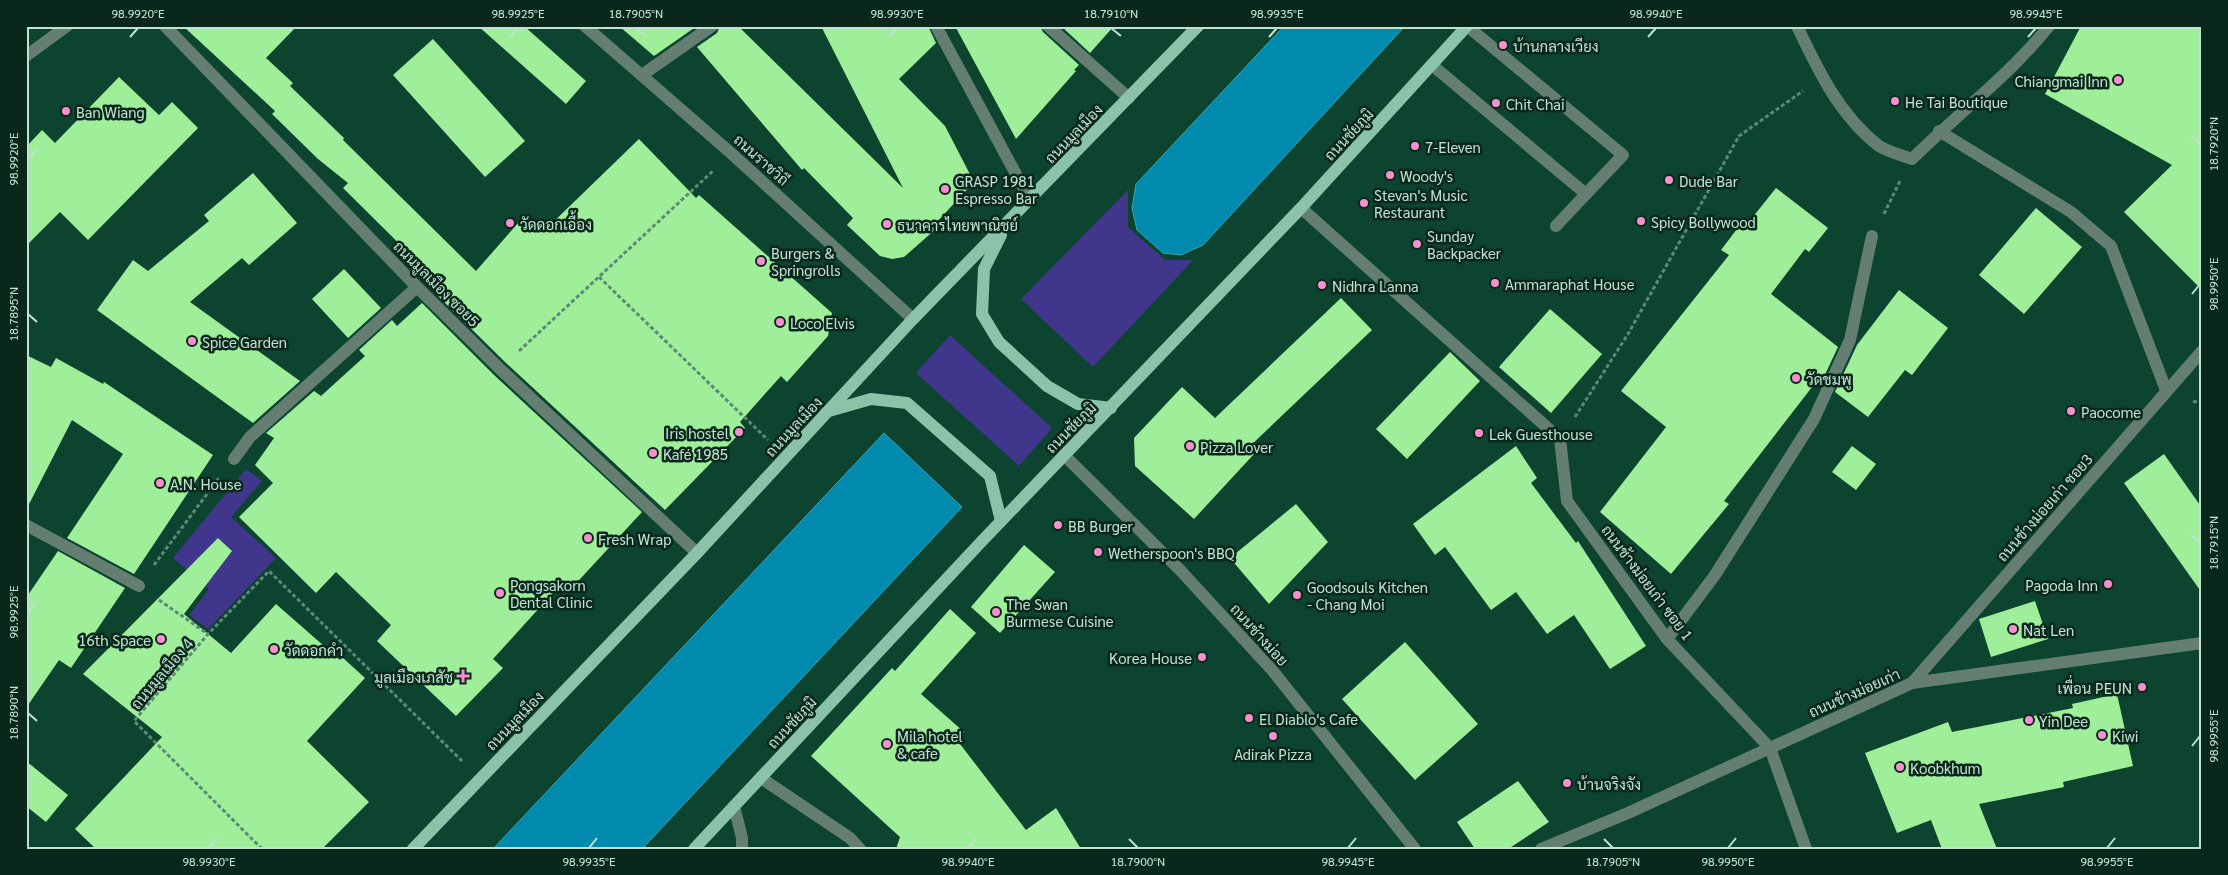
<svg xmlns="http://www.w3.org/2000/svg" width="2228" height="875" viewBox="0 0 2228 875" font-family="Georgia,Sarabun,serif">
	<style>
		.green { fill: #40368c }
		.water { fill: #008bae; stroke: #3aa5b8 }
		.building { fill: #9eee9a }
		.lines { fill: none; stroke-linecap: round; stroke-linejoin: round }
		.path { stroke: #5c8a77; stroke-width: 3; stroke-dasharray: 4 2.5; stroke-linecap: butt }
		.minor { stroke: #647f71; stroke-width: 12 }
		.major { stroke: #8ac3a7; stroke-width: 12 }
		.ticks { fill: none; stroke: #c1e2d1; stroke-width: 2 }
		.poi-dot { fill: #f690cf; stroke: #0a271b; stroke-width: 2 }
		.labels { text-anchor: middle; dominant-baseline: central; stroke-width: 5; stroke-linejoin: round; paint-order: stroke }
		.poi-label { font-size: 15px; fill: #c1e2d1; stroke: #0a271b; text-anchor: start }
		.street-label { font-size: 15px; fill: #c1e2d1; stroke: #0a271b }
		.neatline { fill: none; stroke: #c1e2d1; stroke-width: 2 }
		.ticks-label { font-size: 12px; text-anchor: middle; fill: #c1e2d1 }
	</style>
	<rect width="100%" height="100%" fill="#0c4430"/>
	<!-- green -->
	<g class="green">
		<polygon points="1128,190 1128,227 1165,260 1193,260 1093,367 1021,299"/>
		<polygon points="950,335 1052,428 1019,466 916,373"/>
		<polygon points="246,469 262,481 231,517 276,558 208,629 189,615 209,589 173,558"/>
	</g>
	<!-- water -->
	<g class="water">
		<polygon points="1284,26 1405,26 1203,245 1181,255 1163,253 1137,230 1132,208 1136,184"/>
		<polygon points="884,433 962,507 642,849 493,849"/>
	</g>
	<!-- building -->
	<g class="building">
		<polygon points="183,26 297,26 266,58 293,83 290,86 344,138 343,140 476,271 525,215 544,231 639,139 696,198 699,195 832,313 828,336 787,382 781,376 740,422 745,428 665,510 506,363 434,292 441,285 343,188 348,183 318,159 272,114 275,111"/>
		<polygon points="478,26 524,26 586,81 566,104"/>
		<polygon points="619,26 697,26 654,56"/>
		<polygon points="720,26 738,26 903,188 821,26 928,26 936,43 899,79 945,126 974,182 934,225 937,228 904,257 892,259 880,256 847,225 853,218 804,168 802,170 697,47 717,33"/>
		<polygon points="955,26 1040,26 1043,32 1079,65 1074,70 1076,71 1016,139"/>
		<polygon points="1061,26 1114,26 1090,53"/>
		<polygon points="2081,26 2202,26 2202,290 2124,212 2172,165 2045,94"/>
		<polygon points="433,39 525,141 485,177 393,75"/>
		<polygon points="119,77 159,115 172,102 198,128 88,240 60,212 26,246 26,147 42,130 55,143"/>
		<polygon points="253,173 297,223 249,265 242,258 190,302 300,381 253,423 97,310 133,260 148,271 209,221 204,215"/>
		<polygon points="1776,188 1828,228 1809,252 1805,249 1771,294 1838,347 1822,381 1819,378 1724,501 1729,504 1671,574 1600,512 1666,427 1621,391 1729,255 1721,250 1740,225 1744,228"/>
		<polygon points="2036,208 2082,247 2024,314 1979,275"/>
		<polygon points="344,269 381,308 348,338 312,299"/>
		<polygon points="1899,290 1948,328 1912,375 1905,370 1868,417 1835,392 1857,345"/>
		<polygon points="1341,298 1372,330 1248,448 1254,454 1194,519 1135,466 1134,438 1182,387 1215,418"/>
		<polygon points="422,303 494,375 642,512 569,591 561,584 493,659 503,668 456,716 377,641 391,625 336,572 316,593 239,517 273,483 255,465 274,438 266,433 314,391 321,396 365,356 359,350 392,320 397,326"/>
		<polygon points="1550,309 1602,354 1551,413 1499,367"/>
		<polygon points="1450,352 1480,381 1407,459 1376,429"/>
		<polygon points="26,355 51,367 56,358 103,384 104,382 213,455 134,574 67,538 123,454 72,420 26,510"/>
		<polygon points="1516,446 1537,478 1531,483 1576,543 1578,541 1646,646 1610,669 1574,615 1547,634 1516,592 1491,610 1445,547 1435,555 1413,524"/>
		<polygon points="1852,446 1876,464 1856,490 1832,472"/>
		<polygon points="2164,454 2202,508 2202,593 2124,483"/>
		<polygon points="1296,504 1328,542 1269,604 1230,558"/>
		<polygon points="218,538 232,551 184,614 231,653 276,604 340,660 342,657 365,678 307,741 369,802 322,849 96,849 75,829 162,737 83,674"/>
		<polygon points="1024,545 1055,572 1000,633 971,607"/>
		<polygon points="58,551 125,588 71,668 59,660 26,708 26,598"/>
		<polygon points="2035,601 2048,639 1991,657 1979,619"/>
		<polygon points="950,609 976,633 921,694 964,732 957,740 1026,830 1056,808 1081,849 896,849 900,837 811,756 892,668 895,671"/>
		<polygon points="1405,642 1478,724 1415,780 1342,699"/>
		<polygon points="2117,694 2133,766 2063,782 2064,787 1979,804 1997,849 1942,849 1931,820 1897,833 1865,753 1948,722 1952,732 2073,708 2072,704"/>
		<polygon points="26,761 68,795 46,822 26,806"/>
		<polygon points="1518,781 1549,822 1508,849 1475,849 1457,822"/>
	</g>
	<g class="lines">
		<!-- path -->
		<g class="path">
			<polyline points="1884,214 1900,181"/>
			<polyline points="599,277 768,440"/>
			<polyline points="519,351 714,170"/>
			<polyline points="2193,401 2202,404"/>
			<polyline points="1575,417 1628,334 1739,136 1803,91"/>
			<polyline points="154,565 219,478"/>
			<polyline points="159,600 208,634"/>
			<polyline points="262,849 134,721 208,634 269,571 462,761"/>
		</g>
		<!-- minor -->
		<g class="minor">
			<polyline points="165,26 417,287 500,369 697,553"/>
			<polyline points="585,26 732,154 913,319"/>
			<polyline points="936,26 1030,200"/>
			<polyline points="1048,26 1129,98"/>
			<polyline points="1467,26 1623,155 1586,194"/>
			<path d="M1797,26C1818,70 1839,115 1879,146C1888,152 1902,155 1912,159C1957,114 2009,76 2049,26"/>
			<polyline points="26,56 67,26"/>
			<polyline points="1432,65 1586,194 1556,226"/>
			<polyline points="642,75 712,26"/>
			<polyline points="1939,131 2071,212 2111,246 2166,390"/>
			<polyline points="1301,208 1560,439 1567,501 1667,639 1770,748 1806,849"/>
			<polyline points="1064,455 1180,570 1272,670 1415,849"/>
			<polyline points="234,459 250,437 417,287"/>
			<polyline points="26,525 139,586"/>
			<polyline points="1667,639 1715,575 1814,419 1850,340 1872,236"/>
			<polyline points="1912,683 2202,351"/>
			<polyline points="761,778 850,838 860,849"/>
			<polyline points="734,806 742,838 742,849"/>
			<polyline points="1541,849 1628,813 1912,683 2202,643"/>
		</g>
		<!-- major -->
		<g class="major">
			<polyline points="1001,235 984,269 982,314 999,342 1047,386 1078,404 1111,408"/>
			<polyline points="829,411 871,399 907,403 990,476 1001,521"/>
			<polyline points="413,849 697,553 913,319 1198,26"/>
			<polyline points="694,849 982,541 1301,208 1467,26"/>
		</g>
	</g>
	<!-- ticks -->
	<path class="ticks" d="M636,28L646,36M1111,28L1121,36M130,37L138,28M510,37L518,28M889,37L897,28M1269,37L1277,28M1648,37L1656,28M2028,37L2036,28M2191,136L2200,144M28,159L36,150M2192,294L2200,284M28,314L37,322M2191,535L2200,543M28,612L36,602M28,713L37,721M2192,746L2200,736M1129,839L1138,848M1604,839L1613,848M209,848L217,838M589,848L597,838M968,848L976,838M1348,848L1356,838M1728,848L1736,838M2107,848L2115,838"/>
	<!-- markers -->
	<g class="poi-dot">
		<circle cx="1503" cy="45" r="5"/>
		<circle cx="2118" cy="80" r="5"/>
		<circle cx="1895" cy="101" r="5"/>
		<circle cx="1496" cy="103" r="5"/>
		<circle cx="66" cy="111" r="5"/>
		<circle cx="1415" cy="146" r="5"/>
		<circle cx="1390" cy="175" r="5"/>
		<circle cx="1669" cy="180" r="5"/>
		<circle cx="945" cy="189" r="5"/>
		<circle cx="1364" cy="203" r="5"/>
		<circle cx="1641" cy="221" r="5"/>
		<circle cx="510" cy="223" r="5"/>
		<circle cx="887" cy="224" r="5"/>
		<circle cx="1417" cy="244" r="5"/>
		<circle cx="761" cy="261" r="5"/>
		<circle cx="1495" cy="283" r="5"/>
		<circle cx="1322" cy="285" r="5"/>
		<circle cx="780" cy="322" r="5"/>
		<circle cx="192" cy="341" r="5"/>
		<circle cx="1796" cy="378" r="5"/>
		<circle cx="2071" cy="411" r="5"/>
		<circle cx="739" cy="432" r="5"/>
		<circle cx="1479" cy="433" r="5"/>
		<circle cx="1190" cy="446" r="5"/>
		<circle cx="653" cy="453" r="5"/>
		<circle cx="160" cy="483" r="5"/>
		<circle cx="1058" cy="525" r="5"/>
		<circle cx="588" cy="538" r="5"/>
		<circle cx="1098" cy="552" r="5"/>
		<circle cx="2108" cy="584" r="5"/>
		<circle cx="500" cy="593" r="5"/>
		<circle cx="1297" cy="595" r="5"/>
		<circle cx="996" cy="612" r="5"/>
		<circle cx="2013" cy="629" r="5"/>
		<circle cx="161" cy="639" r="5"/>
		<circle cx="274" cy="649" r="5"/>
		<circle cx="1202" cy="657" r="5"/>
		<path d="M460.5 668.5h5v5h5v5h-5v5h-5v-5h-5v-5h5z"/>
		<circle cx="2142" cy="687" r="5"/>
		<circle cx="1249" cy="718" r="5"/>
		<circle cx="2029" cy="720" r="5"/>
		<circle cx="2102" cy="735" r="5"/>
		<circle cx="1273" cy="736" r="5"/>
		<circle cx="887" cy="744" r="5"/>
		<circle cx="1900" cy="767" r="5"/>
		<circle cx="1567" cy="783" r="5"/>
	</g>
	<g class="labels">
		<!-- poi labels -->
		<g class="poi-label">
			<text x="1513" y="45">บ้านกลางเวียง</text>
			<text x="2108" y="80" text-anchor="end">Chiangmai Inn</text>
			<text x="1905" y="101">He Tai Boutique</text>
			<text x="1506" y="103">Chit Chai</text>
			<text x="76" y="111">Ban Wiang</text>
			<text x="1425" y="146">7-Eleven</text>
			<text x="1400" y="175">Woody's</text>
			<text x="955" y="180">GRASP 1981<tspan x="955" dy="17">Espresso Bar</tspan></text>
			<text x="1679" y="180">Dude Bar</text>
			<text x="1374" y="194">Stevan's Music<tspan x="1374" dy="17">Restaurant</tspan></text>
			<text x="1651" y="221">Spicy Bollywood</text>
			<text x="520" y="223">วัดดอกเอื้อง</text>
			<text x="897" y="224">ธนาคารไทยพาณิชย์</text>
			<text x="1427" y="235">Sunday<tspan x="1427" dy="17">Backpacker</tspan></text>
			<text x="771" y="252">Burgers &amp;<tspan x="771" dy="17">Springrolls</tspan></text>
			<text x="1505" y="283">Ammaraphat House</text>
			<text x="1332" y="285">Nidhra Lanna</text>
			<text x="790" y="322">Loco Elvis</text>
			<text x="202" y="341">Spice Garden</text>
			<text x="1806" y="378">วัดชมพู</text>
			<text x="2081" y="411">Paocome</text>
			<text x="729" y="432" text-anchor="end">Iris hostel</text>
			<text x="1489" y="433">Lek Guesthouse</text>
			<text x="1200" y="446">Pizza Lover</text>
			<text x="663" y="453">Kafé 1985</text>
			<text x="170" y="483">A.N. House</text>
			<text x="1068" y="525">BB Burger</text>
			<text x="598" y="538">Fresh Wrap</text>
			<text x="1108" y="552">Wetherspoon's BBQ</text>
			<text x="510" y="584">Pongsakorn<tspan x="510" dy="17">Dental Clinic</tspan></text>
			<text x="2098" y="584" text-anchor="end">Pagoda Inn</text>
			<text x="1307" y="586">Goodsouls Kitchen<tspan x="1307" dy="17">- Chang Moi</tspan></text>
			<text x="1006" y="603">The Swan<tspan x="1006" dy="17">Burmese Cuisine</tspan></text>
			<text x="2023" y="629">Nat Len</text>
			<text x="151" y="639" text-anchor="end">16th Space</text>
			<text x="284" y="649">วัดดอกคำ</text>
			<text x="1192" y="657" text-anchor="end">Korea House</text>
			<text x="453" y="676" text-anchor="end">มูลเมืองเภสัช</text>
			<text x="2132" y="687" text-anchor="end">เพื่อน PEUN</text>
			<text x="1259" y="718">El Diablo's Cafe</text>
			<text x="2039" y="720">Yin Dee</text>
			<text x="897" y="735">Mila hotel<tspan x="897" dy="17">&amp; cafe</tspan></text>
			<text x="2112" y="735">Kiwi</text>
			<text x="1273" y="753" text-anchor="middle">Adirak Pizza</text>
			<text x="1910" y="767">Koobkhum</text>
			<text x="1577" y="783">บ้านจริงจัง</text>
		</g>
		<!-- street labels -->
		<g class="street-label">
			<text transform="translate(1073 133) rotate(-46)">ถนนมูลเมือง</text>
			<text transform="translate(1348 134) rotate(-47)">ถนนชัยภูมิ</text>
			<text transform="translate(762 159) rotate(42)">ถนนราชวิถี</text>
			<text transform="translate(437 283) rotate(45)">ถนนมูลเมือง ซอย5</text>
			<text transform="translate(793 426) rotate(-47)">ถนนมูลเมือง</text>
			<text transform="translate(1070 427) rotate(-45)">ถนนชัยภูมิ</text>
			<text transform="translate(2044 507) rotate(-49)">ถนนช้างม่อยเก่า ซอย3</text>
			<text transform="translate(1648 582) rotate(53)">ถนนช้างม่อยเก่า ซอย 1</text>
			<text transform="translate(1260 634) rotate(48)">ถนนช้างม่อย</text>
			<text transform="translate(161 673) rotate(-50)">ถนนมูลเมือง 4</text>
			<text transform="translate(1854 692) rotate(-24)">ถนนช้างม่อยเก่า</text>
			<text transform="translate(514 720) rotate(-46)">ถนนมูลเมือง</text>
			<text transform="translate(791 722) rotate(-47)">ถนนชัยภูมิ</text>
		</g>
	</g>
	<!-- border -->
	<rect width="2228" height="875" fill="none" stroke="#0a271b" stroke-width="55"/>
	<rect x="28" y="28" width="2172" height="820" class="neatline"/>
	<g class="ticks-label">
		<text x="138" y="18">98.9920°E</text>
		<text x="518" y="18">98.9925°E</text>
		<text x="636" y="18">18.7905°N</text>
		<text x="897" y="18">98.9930°E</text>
		<text x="1111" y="18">18.7910°N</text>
		<text x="1277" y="18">98.9935°E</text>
		<text x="1656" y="18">98.9940°E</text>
		<text x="2036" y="18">98.9945°E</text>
		<text transform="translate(2214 144) rotate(-90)" y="4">18.7920°N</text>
		<text transform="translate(14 159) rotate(-90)" y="4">98.9920°E</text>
		<text transform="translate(2214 284) rotate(-90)" y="4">98.9950°E</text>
		<text transform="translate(14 314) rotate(-90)" y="4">18.7895°N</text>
		<text transform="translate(2214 543) rotate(-90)" y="4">18.7915°N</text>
		<text transform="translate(14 612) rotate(-90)" y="4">98.9925°E</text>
		<text transform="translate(14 713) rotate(-90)" y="4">18.7890°N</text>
		<text transform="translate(2214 736) rotate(-90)" y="4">98.9955°E</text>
		<text x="209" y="866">98.9930°E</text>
		<text x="589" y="866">98.9935°E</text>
		<text x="968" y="866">98.9940°E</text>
		<text x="1138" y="866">18.7900°N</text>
		<text x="1348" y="866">98.9945°E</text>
		<text x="1613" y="866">18.7905°N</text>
		<text x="1728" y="866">98.9950°E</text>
		<text x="2107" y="866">98.9955°E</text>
	</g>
</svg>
